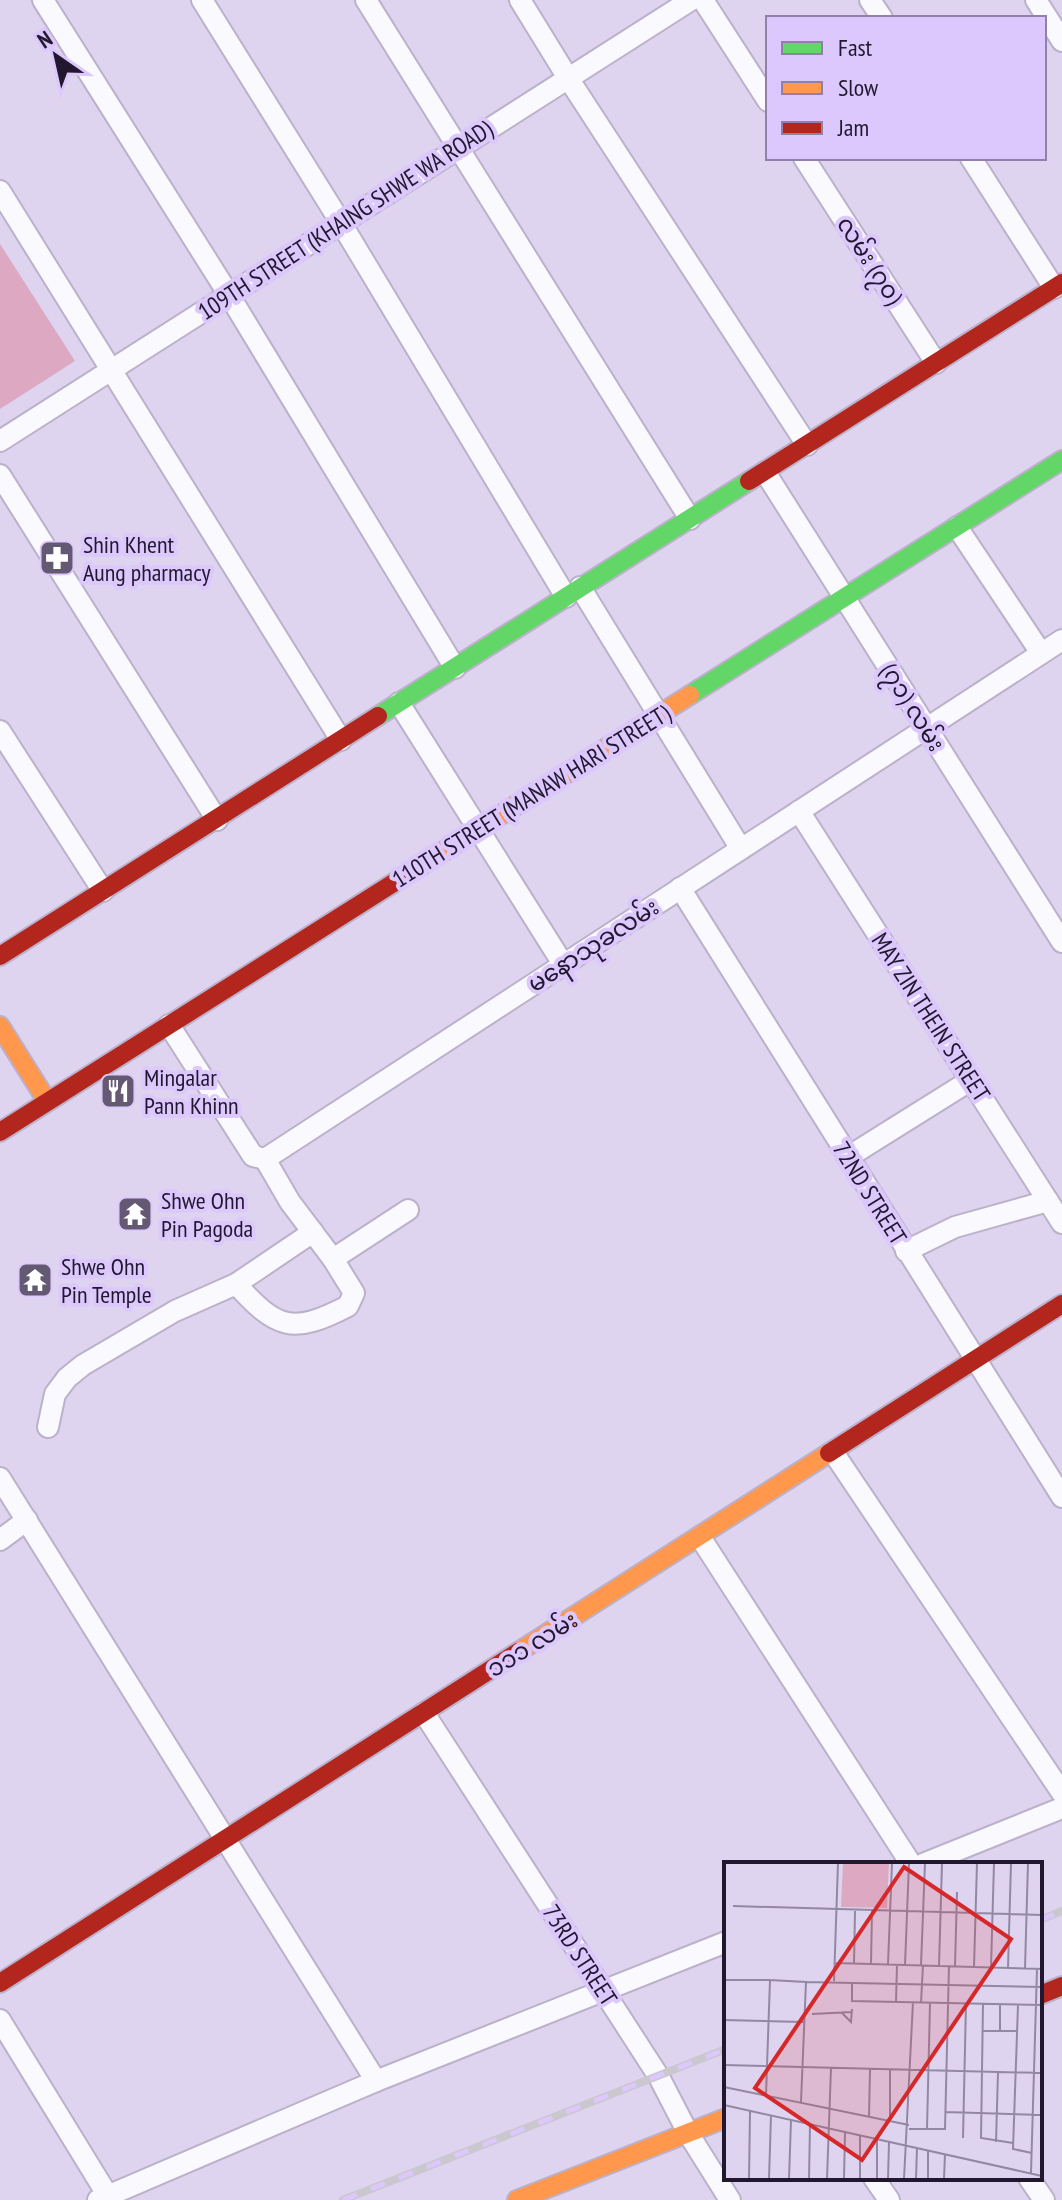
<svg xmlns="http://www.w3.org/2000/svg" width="1062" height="2200" viewBox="0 0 1062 2200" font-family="'PT Sans Narrow','Noto Sans Myanmar',sans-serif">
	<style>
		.green { fill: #dda8c2 }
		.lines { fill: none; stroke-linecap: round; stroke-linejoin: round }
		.street-casing { stroke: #bbb1ca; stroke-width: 24 }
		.fast-casing { stroke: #bbb1ca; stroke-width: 22 }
		.slow-casing { stroke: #bbb1ca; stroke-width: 22 }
		.jam-casing { stroke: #bbb1ca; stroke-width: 22 }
		.street { stroke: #faf9fd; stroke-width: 20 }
		.fast { stroke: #63d668; stroke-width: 18 }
		.slow { stroke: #ff974d; stroke-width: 18 }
		.jam { stroke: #b3261e; stroke-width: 18 }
		.rail-casing { stroke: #cac7cf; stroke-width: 8 }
		.rail { stroke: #dcc8fc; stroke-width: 5; stroke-dasharray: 15; stroke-linecap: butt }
		.labels { text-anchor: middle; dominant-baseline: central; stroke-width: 8; stroke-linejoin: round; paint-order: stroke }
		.street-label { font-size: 24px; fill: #21172f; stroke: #dcc8fc }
		.poi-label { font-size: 24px; fill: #21172f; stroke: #dcc8fc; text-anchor: start }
		.inset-road { fill: none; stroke: #9388a3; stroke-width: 2 }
		.view { fill: #d62828; fill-opacity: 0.15; stroke: #d62828; stroke-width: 4 }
		.inset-edge { fill: none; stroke: #21172f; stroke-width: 4 }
	</style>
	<rect width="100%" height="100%" fill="#dfd4f0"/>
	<!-- green -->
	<polygon class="green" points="0,244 75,361 0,409"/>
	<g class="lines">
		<defs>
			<g id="street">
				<polyline points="43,0 229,295 455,668"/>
				<polyline points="202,0 341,223 566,597"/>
				<polyline points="366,0 690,519"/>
				<polyline points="520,0 568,78 807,445"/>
				<polyline points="703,0 768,101"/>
				<polyline points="870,0 882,18"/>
				<polyline points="1036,0 1062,41"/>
				<polyline points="804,158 936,363"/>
				<polyline points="971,158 1054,288"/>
				<polyline points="0,191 341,740"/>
				<polyline points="0,441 691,0"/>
				<polyline points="765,472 1062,942"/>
				<polyline points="0,475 217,820"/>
				<polyline points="957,527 1041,653"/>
				<polyline points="580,587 741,849"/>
				<polyline points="399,703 563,964"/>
				<polyline points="0,731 103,891"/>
				<polyline points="799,811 1062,1223"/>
				<polyline points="680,888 1062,1497"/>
				<polyline points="169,1025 253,1156 265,1159 1062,640"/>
				<polyline points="848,1157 971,1080"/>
				<polyline points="906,1251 955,1227 1048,1201"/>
				<polyline points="333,1259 408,1210"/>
				<path d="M236,1284C277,1329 292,1335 348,1306L354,1293L333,1259L290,1202L265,1159"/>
				<polyline points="48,1427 55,1394 67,1378 83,1365 175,1311 236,1284 313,1232"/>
				<polyline points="833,1452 1062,1793"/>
				<polyline points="0,1478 376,2081"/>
				<polyline points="700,1537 911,1864"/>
				<polyline points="0,1540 27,1520"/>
				<polyline points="424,1713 659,2077 688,2133 730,2200"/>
				<polyline points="923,1864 1062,1808"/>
				<polyline points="0,2020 108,2196"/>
				<polyline points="874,2178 889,2200"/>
				<polyline points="1029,2178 1044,2200"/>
				<polyline points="98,2200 376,2081 726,1942"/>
			</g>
			<g id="fast">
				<polyline points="690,695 1062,460"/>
				<polyline points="378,716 749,481"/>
			</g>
			<g id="slow">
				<polyline points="414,870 690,695"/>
				<polyline points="0,1026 47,1101"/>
				<polyline points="518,1652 829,1453"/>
				<polyline points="517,2200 726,2118"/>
			</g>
			<g id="jam">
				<polyline points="749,481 1062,283"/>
				<polyline points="0,956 378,716"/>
				<polyline points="0,1132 414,870"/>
				<polyline points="829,1453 1062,1304"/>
				<polyline points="0,1983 518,1652"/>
				<polyline points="1040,1995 1062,1986"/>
			</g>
		</defs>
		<!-- street casing -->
		<use href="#street" class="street-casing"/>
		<!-- fast casing -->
		<use href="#fast" class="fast-casing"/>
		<!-- slow casing -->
		<use href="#slow" class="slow-casing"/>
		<!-- jam casing -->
		<use href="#jam" class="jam-casing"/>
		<!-- street -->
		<use href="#street" class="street"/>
		<!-- fast -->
		<use href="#fast" class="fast"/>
		<!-- slow -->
		<use href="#slow" class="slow"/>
		<!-- jam -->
		<use href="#jam" class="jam"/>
		<defs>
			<g id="rail">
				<polyline points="1040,1920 1062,1911"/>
				<polyline points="343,2200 726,2049"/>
			</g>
		</defs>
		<!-- rail casing -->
		<use href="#rail" class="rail-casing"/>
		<!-- rail -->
		<use href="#rail" class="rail"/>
	</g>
	<!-- icons -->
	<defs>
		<symbol id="pharmacy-square" viewBox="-11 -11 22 22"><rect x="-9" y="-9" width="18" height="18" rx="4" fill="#645973" stroke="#dcc8fc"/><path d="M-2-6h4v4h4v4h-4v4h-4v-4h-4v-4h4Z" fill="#fff"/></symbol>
		<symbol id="restaurant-square" viewBox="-11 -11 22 22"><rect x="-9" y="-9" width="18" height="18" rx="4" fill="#645973" stroke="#dcc8fc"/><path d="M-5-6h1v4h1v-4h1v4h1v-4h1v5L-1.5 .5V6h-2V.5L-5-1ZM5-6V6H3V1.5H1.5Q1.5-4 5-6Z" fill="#fff"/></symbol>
		<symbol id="temple-square" viewBox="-11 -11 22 22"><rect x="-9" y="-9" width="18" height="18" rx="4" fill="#645973" stroke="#dcc8fc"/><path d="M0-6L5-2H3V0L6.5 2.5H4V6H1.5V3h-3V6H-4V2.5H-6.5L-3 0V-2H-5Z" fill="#fff"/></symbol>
	</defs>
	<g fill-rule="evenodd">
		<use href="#pharmacy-square" x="37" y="538" width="40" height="40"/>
		<use href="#restaurant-square" x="98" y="1071" width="40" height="40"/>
		<use href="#temple-square" x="115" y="1194" width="40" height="40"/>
		<use href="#temple-square" x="15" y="1260" width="40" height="40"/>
	</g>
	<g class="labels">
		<!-- street labels -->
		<g class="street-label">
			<text transform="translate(345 220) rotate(-33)">109TH STREET (KHAING SHWE WA ROAD)</text>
			<text transform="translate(870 260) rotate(57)">လမ်း (၇၀)</text>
			<text transform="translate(913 707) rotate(58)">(၇၁) လမ်း</text>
			<text transform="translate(531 796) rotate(-32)">110TH STREET (MANAW HARI STREET)</text>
			<text transform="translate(593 945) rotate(-33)">မနောသုခလမ်း</text>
			<text transform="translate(931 1017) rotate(57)">MAY ZIN THEIN STREET</text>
			<text transform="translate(870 1193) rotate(58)">72ND STREET</text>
			<text transform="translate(532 1644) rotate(-32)">၁၁၁ လမ်း</text>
			<text transform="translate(580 1955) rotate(57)">73RD STREET</text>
		</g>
		<!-- poi labels -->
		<g class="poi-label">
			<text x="83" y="544">Shin Khent<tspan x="83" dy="28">Aung pharmacy</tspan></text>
			<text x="144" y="1077">Mingalar<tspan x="144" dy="28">Pann Khinn</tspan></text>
			<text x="161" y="1200">Shwe Ohn<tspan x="161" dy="28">Pin Pagoda</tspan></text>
			<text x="61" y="1266">Shwe Ohn<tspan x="61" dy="28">Pin Temple</tspan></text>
		</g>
	</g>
	<!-- overview -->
	<g transform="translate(724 1862)">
		<rect width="318" height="318" fill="#dfd4f0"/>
		<path d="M119,1H165L163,46L117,45Z" fill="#dda8c2"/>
		<path class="inset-road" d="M9,44L318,53M111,101L318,107M130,102L131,49M147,102L148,49M164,102L168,1M181,103L185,1M197,103L201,1M215,104L218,1M231,104L233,30M250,105L253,1M267,105L270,1M284,106L287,1M301,106L304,1M0,118H46M110,119L114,1M82,120L318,125M128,120V139L318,143M172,140L173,103M197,141L199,103M259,142L257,276L289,281M294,143L289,287L308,291M117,150L127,160L128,147M88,152L128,150M0,158L80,160M258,169H293M276,169V142M0,203L318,211M0,225L185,263M42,233L46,118L82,120L77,240M0,243L318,314M222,250L318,253M145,255L146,207M166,259V208M0,267L1,243M185,267H221L225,104M203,267L206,141M239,276L242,141M272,280L274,210M307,311L313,107M25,317L26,249M45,317L47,253M65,317L67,258M85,317L86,262M103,317L107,206M120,317L121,270M136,317V273M153,317V277M164,317L165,280M180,317L189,140M192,317L193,286M204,317V288M220,317L221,292"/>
		<path class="view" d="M180,5L287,77L138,298L31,226Z"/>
		<rect width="318" height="318" class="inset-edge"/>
	</g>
	<!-- legend -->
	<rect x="766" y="16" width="280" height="144" fill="#dcc8fc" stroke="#9181aa" stroke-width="2"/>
	<rect x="782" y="42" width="40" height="12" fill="#63d668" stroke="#9181aa" stroke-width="2"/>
	<text x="838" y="56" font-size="24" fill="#21172f">Fast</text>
	<rect x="782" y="82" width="40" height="12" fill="#ff974d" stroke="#9181aa" stroke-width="2"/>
	<text x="838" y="96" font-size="24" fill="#21172f">Slow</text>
	<rect x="782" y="122" width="40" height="12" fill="#b3261e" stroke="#9181aa" stroke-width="2"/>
	<text x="838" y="136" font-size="24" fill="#21172f">Jam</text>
	<!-- north arrow -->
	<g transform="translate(56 56) rotate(326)" stroke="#dcc8fc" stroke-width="6" paint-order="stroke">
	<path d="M0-6L14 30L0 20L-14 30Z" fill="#21172f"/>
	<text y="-12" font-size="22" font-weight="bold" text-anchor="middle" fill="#21172f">N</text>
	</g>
</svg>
